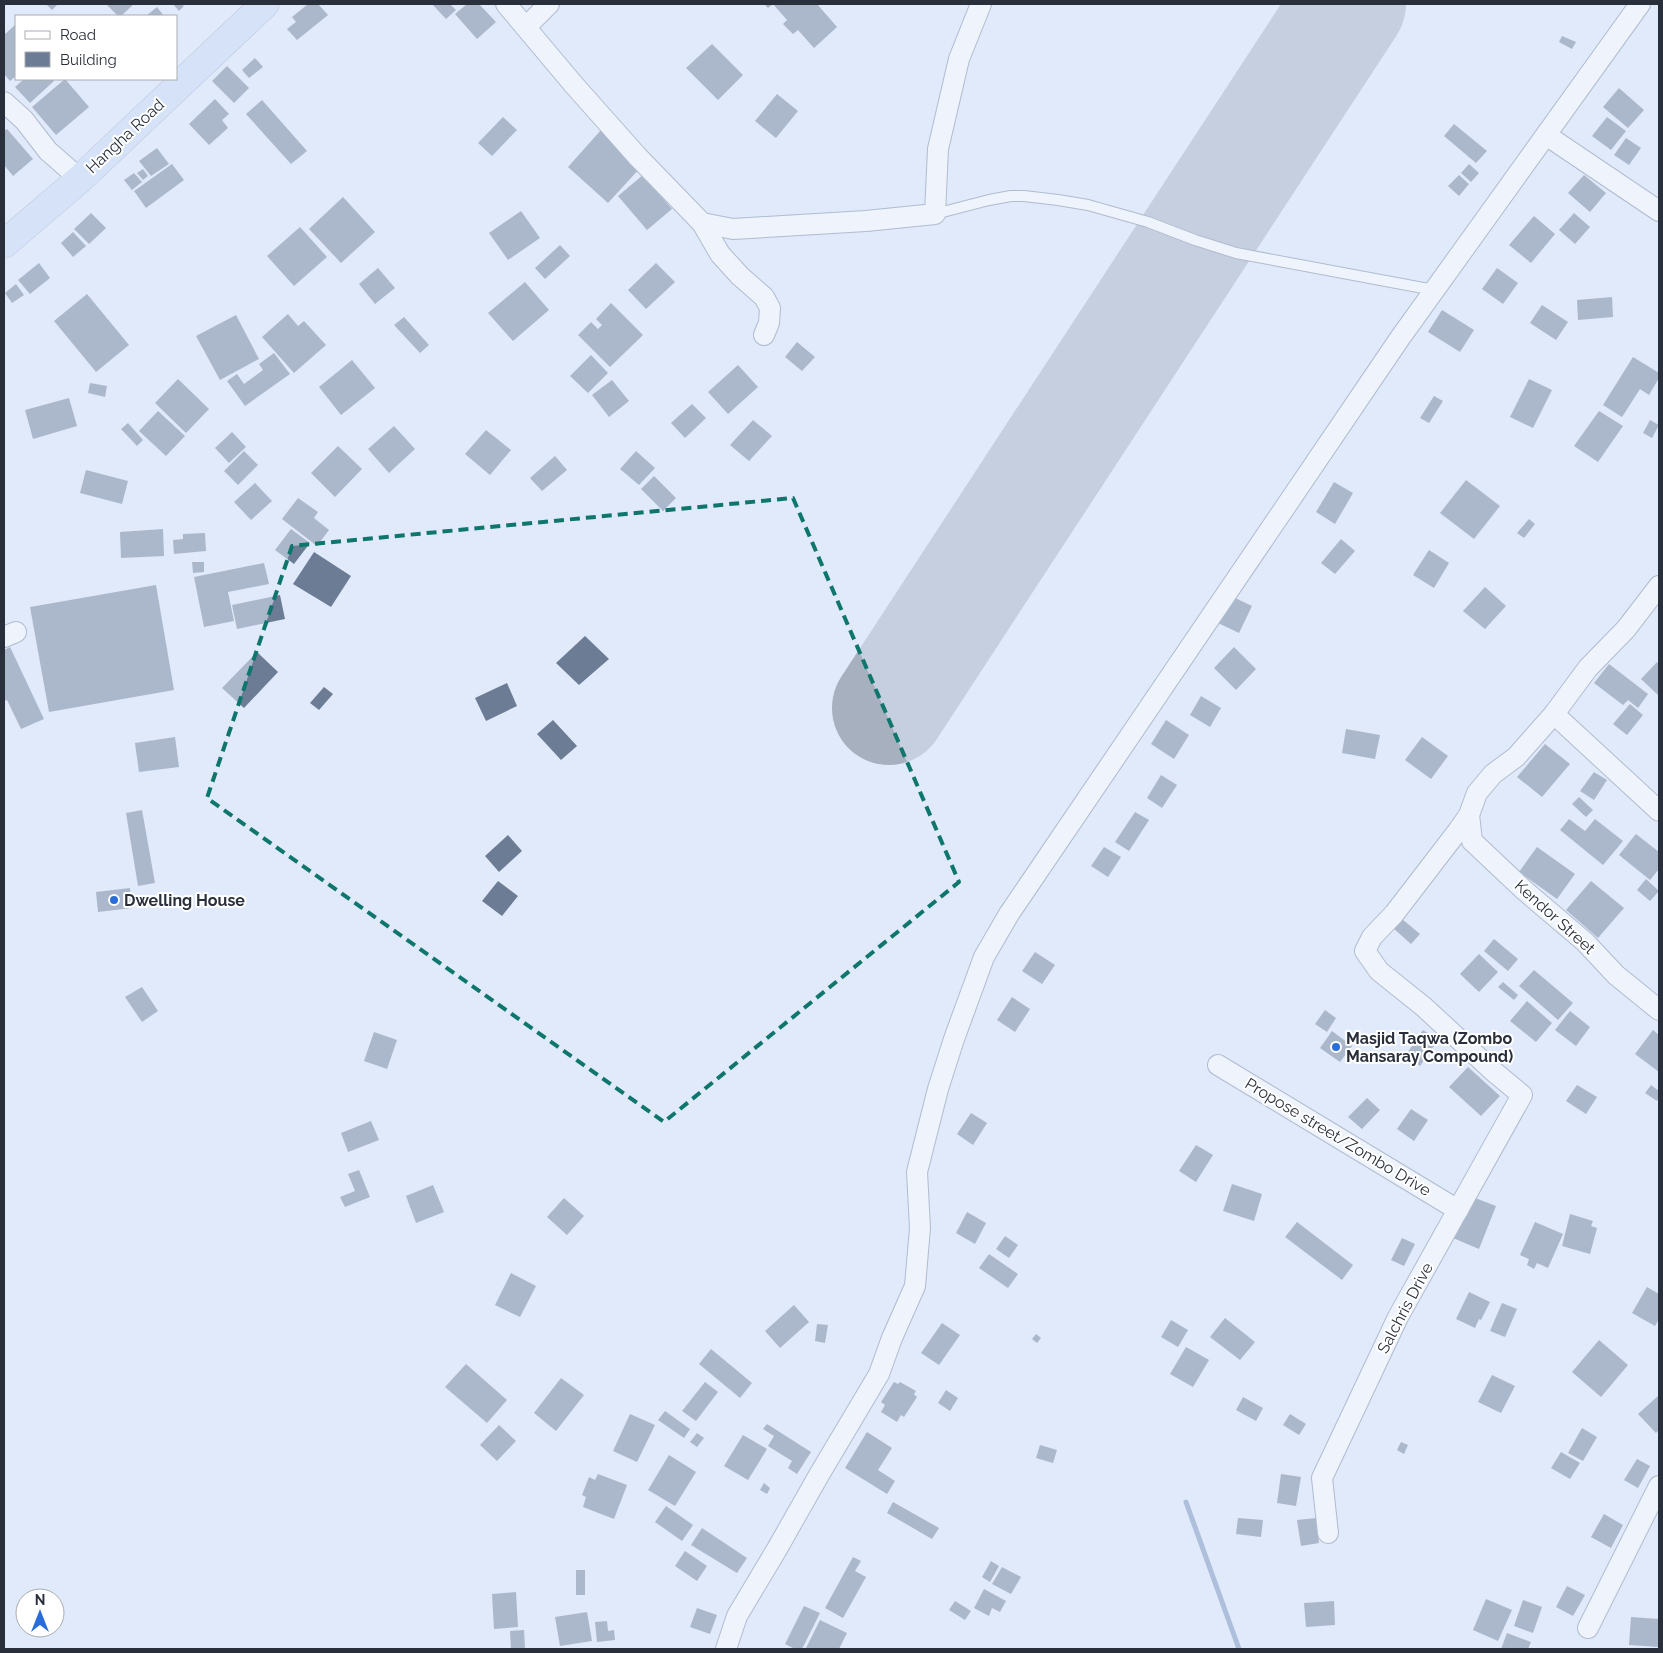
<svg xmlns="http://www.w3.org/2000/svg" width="1663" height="1653" viewBox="0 0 1663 1653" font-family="Raleway,sans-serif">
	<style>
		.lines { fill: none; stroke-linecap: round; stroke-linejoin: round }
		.stream { stroke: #728cb6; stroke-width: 5 }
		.runway { stroke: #a6b0be; stroke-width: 114 }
		.building { fill: #6c7c94 }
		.service-casing { stroke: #75859d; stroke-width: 12 }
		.minor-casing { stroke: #75859d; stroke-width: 22 }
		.trunk-casing { stroke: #8899b4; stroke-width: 29 }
		.service { stroke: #fff; stroke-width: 10 }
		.minor { stroke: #fff; stroke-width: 20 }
		.trunk { stroke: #c8daf7; stroke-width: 28 }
		.marked { fill: none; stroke: #0f766e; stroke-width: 4; stroke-dasharray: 10 6; stroke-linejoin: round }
		.poi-dot { fill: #286dda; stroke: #fff; stroke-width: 2 }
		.labels { text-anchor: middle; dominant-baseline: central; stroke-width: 4; stroke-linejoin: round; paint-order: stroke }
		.street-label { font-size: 16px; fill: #2a303b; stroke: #fff }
		.poi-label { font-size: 16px; font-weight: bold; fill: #2a303b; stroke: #fff; text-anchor: start }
	</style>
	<rect width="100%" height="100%" fill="#e0eafa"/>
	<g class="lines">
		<!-- stream -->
		<polyline class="stream" points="1186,1502 1239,1649"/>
		<!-- runway -->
		<polyline class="runway" points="889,708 1349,4"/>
	</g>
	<!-- building -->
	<g class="building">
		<polygon points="46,4 58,4 52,10"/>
		<polygon points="106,4 134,4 121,16 118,16"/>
		<polygon points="173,4 181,4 184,6 179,11"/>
		<polygon points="308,4 318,4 328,15 297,40 287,29 296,22 292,17"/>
		<polygon points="432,4 450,4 456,10 446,19"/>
		<polygon points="467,4 479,4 496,22 477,39 455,14"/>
		<polygon points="764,4 817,4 837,27 814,48 798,30 793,34 783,24 787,20 773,4 768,8"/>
		<polygon points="157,7 164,16 146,16"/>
		<polygon points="16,24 16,76 10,81 4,74 4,35"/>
		<polygon points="1562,36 1576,42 1572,49 1559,42"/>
		<polygon points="712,44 743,75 718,100 686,68"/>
		<polygon points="255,58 263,67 249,78 242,70"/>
		<polygon points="227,66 249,88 234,103 212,81"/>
		<polygon points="24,79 52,79 54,81 30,103 15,87"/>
		<polygon points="65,79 89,107 56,135 32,107"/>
		<polygon points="1619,88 1644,110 1628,128 1603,107"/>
		<polygon points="777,94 798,111 776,138 755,121"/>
		<polygon points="215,99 229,114 222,120 228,128 209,145 189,124"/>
		<polygon points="262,100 307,151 291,164 246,114"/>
		<polygon points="503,117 517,130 492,156 478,143"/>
		<polygon points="1607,117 1626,131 1611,150 1592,136"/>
		<polygon points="1454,124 1487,151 1476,163 1444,136"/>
		<polygon points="7,129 33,159 13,176 4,165 4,131"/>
		<polygon points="601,130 641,167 608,203 568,167"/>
		<polygon points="1626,138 1641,148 1629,165 1614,155"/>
		<polygon points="157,148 169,164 151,176 139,161"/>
		<polygon points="172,164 184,180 146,208 134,191"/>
		<polygon points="1469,164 1479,173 1471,182 1461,173"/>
		<polygon points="143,169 148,176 143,180 137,173"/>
		<polygon points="134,173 142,182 132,190 124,180"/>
		<polygon points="643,175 672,209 647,230 618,196"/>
		<polygon points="1459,175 1469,184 1459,196 1448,186"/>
		<polygon points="1584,175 1606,193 1590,212 1568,193"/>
		<polygon points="343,197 375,232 341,263 309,229"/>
		<polygon points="521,211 540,238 508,260 489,233"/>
		<polygon points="91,213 106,228 89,244 74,229"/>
		<polygon points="1574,213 1590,227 1575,244 1559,230"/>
		<polygon points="1534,216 1555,234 1531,263 1509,245"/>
		<polygon points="300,227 327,257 294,286 267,256"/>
		<polygon points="73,232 86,246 73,257 61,243"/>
		<polygon points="560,245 570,256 545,279 535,268"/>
		<polygon points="39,263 50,278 30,294 18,280"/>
		<polygon points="656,263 675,282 646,309 628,290"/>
		<polygon points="378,268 395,288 375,304 359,284"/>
		<polygon points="1497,268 1518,283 1503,304 1482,289"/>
		<polygon points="525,282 549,310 513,341 488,313"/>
		<polygon points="16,284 24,295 12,303 5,293"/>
		<polygon points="87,294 129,345 96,372 54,321"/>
		<polygon points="1612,297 1613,317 1578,320 1577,300"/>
		<polygon points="611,303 643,335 610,367 578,335 591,322 598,329 602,325 596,319"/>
		<polygon points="1542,305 1568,322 1556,340 1530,323"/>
		<polygon points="1442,310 1474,330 1460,352 1428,332"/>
		<polygon points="288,314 298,326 304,321 326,345 294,373 262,337"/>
		<polygon points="236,315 259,359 220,380 196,336"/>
		<polygon points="404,317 429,345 420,353 394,325"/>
		<polygon points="797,342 815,357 802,371 785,357"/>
		<polygon points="274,353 290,374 245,406 227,381 237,374 244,384 263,370 259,364"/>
		<polygon points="591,355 608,373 588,393 570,376"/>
		<polygon points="1633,357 1659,373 1659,378 1649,395 1640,389 1622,417 1603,405"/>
		<polygon points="352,360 375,388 341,415 319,387"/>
		<polygon points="738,365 758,387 728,414 708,392"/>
		<polygon points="178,379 209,409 186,433 155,403"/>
		<polygon points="1529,379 1552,390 1533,428 1510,417"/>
		<polygon points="612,380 629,401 609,417 592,395"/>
		<polygon points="90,383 107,386 105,397 88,393"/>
		<polygon points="1434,396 1443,401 1429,423 1420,418"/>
		<polygon points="69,398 77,426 33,439 25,410"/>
		<polygon points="692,404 706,418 685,438 671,423"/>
		<polygon points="158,411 185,436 166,456 139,431"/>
		<polygon points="1599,411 1623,426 1598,462 1574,446"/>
		<polygon points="753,420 772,436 749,461 730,445"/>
		<polygon points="1650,420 1659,425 1652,438 1643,433"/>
		<polygon points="128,423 143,440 137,446 121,429"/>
		<polygon points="394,426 415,449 389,473 368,449"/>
		<polygon points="486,430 511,450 490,475 465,454"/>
		<polygon points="232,432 246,447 229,463 215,448"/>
		<polygon points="338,446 362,469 335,497 311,473"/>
		<polygon points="244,451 258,465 238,485 224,471"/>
		<polygon points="636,451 655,468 639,485 620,469"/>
		<polygon points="555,456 567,470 542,491 530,478"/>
		<polygon points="86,470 128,481 122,504 80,493"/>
		<polygon points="654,476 676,498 663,511 641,489"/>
		<polygon points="1466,480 1500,506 1474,539 1440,513"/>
		<polygon points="1334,482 1353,493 1335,524 1316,512"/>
		<polygon points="255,483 272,501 251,520 234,502"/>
		<polygon points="298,498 318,512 314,518 329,530 317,546 282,519"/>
		<polygon points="1529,519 1535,524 1524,538 1517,533"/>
		<polygon points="163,529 164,556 121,558 120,532"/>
		<polygon points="291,529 310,543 294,564 275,550"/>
		<polygon points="205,533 206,551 174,554 173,540 183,539 183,534"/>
		<polygon points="1341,539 1355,551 1335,574 1321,563"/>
		<polygon points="1429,550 1449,563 1434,588 1413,575"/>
		<polygon points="314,552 351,576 331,607 293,584"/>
		<polygon points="192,562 204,562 204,572 193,573"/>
		<polygon points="264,563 269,584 228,592 234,621 204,627 194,577"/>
		<polygon points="156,585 174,690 49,712 30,607"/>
		<polygon points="1485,587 1506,606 1485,629 1463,611"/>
		<polygon points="280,595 285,619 237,629 232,605"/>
		<polygon points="1229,595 1252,606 1239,633 1216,622"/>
		<polygon points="585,636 609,659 579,685 556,663"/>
		<polygon points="10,647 44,719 21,729 7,700 4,701 4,650"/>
		<polygon points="1234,647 1256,669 1236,690 1214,668"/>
		<polygon points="257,652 278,672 244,708 222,688"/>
		<polygon points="1657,662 1659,664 1658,695 1641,679"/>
		<polygon points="1609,664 1648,694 1638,708 1628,700 1623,705 1594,683"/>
		<polygon points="507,683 517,706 486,721 475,698"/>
		<polygon points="324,687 333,694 319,710 310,703"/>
		<polygon points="1201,696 1221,708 1210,727 1190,715"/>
		<polygon points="1630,704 1643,715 1627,735 1613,724"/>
		<polygon points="553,720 577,746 561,760 537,734"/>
		<polygon points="1166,720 1189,735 1174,759 1151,744"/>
		<polygon points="1346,729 1380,735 1375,759 1342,753"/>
		<polygon points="175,737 179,767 139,772 135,743"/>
		<polygon points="1422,737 1448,756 1431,779 1405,760"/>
		<polygon points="1545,744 1570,764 1542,797 1517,777"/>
		<polygon points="1594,772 1607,780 1594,800 1580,791"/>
		<polygon points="1161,775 1177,785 1162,808 1147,798"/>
		<polygon points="1579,797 1593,810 1586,817 1572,804"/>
		<polygon points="142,810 155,883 138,886 126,813"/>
		<polygon points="1135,812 1149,820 1129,851 1115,842"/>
		<polygon points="1569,819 1585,831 1595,819 1623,841 1603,865 1560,830"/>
		<polygon points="1636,834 1659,852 1659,869 1650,880 1619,855"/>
		<polygon points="508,835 522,851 499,872 485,856"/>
		<polygon points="1104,847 1121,857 1108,877 1091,866"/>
		<polygon points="1537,847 1575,874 1557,899 1519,872"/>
		<polygon points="1646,879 1659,891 1650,901 1637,890"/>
		<polygon points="498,881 518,896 502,916 482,901"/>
		<polygon points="1591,881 1624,908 1598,938 1566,910"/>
		<polygon points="130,888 132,908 98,912 96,892"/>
		<polygon points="1402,919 1420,934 1411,944 1393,928"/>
		<polygon points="1494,939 1518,959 1508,971 1484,951"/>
		<polygon points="1035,952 1055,965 1042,984 1022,971"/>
		<polygon points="1479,954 1498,972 1479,992 1460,974"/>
		<polygon points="1534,970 1573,1003 1558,1020 1519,986"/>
		<polygon points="1503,982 1518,995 1514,1000 1498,987"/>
		<polygon points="142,987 158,1011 142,1022 125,997"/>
		<polygon points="1012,997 1030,1009 1015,1032 997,1020"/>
		<polygon points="1527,1001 1552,1023 1536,1042 1510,1021"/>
		<polygon points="1325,1010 1336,1018 1327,1032 1315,1024"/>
		<polygon points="1570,1011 1590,1027 1576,1046 1555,1030"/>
		<polygon points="1423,1030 1438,1040 1420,1066 1405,1056"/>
		<polygon points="1653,1030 1659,1035 1659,1072 1635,1054"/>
		<polygon points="1332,1031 1352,1046 1340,1062 1320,1048"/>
		<polygon points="374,1032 397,1040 387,1069 364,1061"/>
		<polygon points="1468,1067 1500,1096 1481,1116 1449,1087"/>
		<polygon points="1577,1085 1597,1097 1586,1114 1566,1101"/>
		<polygon points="1651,1085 1659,1091 1659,1097 1657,1101 1645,1093"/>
		<polygon points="1367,1098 1380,1110 1362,1129 1348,1117"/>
		<polygon points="1411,1109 1428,1120 1414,1141 1397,1129"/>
		<polygon points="971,1113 987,1123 973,1145 957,1134"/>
		<polygon points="371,1121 379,1140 348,1152 341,1133"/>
		<polygon points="1196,1145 1213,1155 1196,1182 1179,1171"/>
		<polygon points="359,1170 370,1197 345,1207 340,1197 355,1191 348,1174"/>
		<polygon points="1232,1184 1262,1194 1254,1221 1223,1211"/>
		<polygon points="433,1185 444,1212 416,1223 406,1196"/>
		<polygon points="1470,1196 1496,1206 1479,1249 1453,1238"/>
		<polygon points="564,1198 584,1216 567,1235 547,1217"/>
		<polygon points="967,1212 986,1223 975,1244 956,1233"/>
		<polygon points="1570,1214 1593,1221 1591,1226 1597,1228 1590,1254 1562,1246"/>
		<polygon points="1297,1222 1353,1265 1342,1280 1285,1237"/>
		<polygon points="1535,1222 1563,1234 1548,1268 1537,1263 1534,1269 1527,1265 1529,1259 1520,1255"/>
		<polygon points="1005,1236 1018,1245 1009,1258 996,1249"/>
		<polygon points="1402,1238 1415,1244 1404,1266 1391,1260"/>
		<polygon points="989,1254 1018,1274 1008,1288 979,1268"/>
		<polygon points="511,1273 536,1286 520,1317 495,1305"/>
		<polygon points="1647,1287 1659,1294 1659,1319 1655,1326 1632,1313"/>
		<polygon points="1469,1292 1490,1302 1481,1320 1479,1319 1475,1328 1456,1319"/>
		<polygon points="1502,1303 1517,1309 1505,1337 1490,1331"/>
		<polygon points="794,1305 809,1322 780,1348 765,1331"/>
		<polygon points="1225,1318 1255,1342 1240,1360 1210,1337"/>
		<polygon points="1171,1320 1188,1330 1178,1347 1161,1337"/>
		<polygon points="942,1323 960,1335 939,1365 921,1353"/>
		<polygon points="817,1324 828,1325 825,1343 815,1341"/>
		<polygon points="1036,1334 1041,1338 1037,1343 1032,1339"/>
		<polygon points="1599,1340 1628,1365 1601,1397 1572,1372"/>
		<polygon points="1186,1347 1209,1360 1193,1387 1170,1374"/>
		<polygon points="711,1349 752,1383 740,1398 699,1364"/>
		<polygon points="466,1364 507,1400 487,1423 445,1387"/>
		<polygon points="1492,1375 1515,1386 1501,1413 1478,1402"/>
		<polygon points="561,1378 584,1395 556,1431 534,1413"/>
		<polygon points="705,1382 718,1392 696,1421 682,1411"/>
		<polygon points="894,1382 898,1384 900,1382 916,1391 914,1394 917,1397 904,1417 901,1415 897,1422 881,1412 885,1405 881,1402"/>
		<polygon points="946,1390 958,1398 950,1411 938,1403"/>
		<polygon points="1659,1395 1659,1430 1656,1433 1638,1414"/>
		<polygon points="1243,1397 1263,1408 1256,1421 1236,1410"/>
		<polygon points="665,1411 690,1429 684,1438 658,1420"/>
		<polygon points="630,1414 655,1425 637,1462 613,1451"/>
		<polygon points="1290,1414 1306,1424 1299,1435 1283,1425"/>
		<polygon points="767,1424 811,1452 797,1474 788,1468 792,1461 768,1446 774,1436 763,1429"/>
		<polygon points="499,1425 516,1441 497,1461 480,1445"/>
		<polygon points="1582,1428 1597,1437 1583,1461 1568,1453"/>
		<polygon points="867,1432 892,1448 878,1470 895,1481 887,1494 845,1468"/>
		<polygon points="697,1433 704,1438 697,1447 690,1442"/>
		<polygon points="743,1435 767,1449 748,1480 724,1466"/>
		<polygon points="1401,1442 1408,1445 1404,1454 1397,1450"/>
		<polygon points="1040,1445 1057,1450 1053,1463 1036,1458"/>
		<polygon points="1561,1452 1580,1463 1570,1479 1551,1468"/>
		<polygon points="669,1455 696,1472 675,1506 648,1490"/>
		<polygon points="1637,1459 1650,1466 1638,1488 1624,1480"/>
		<polygon points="598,1474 627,1485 614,1519 583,1507 586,1497 582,1495 589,1477 595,1480"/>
		<polygon points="1281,1474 1301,1477 1296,1506 1277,1503"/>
		<polygon points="764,1483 770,1488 767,1494 760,1490"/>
		<polygon points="893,1502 939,1528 932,1539 887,1513"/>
		<polygon points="666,1506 693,1525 682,1541 655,1522"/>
		<polygon points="1604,1514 1623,1525 1611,1548 1591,1537"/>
		<polygon points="1238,1518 1263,1520 1261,1537 1236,1534"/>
		<polygon points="1316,1518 1319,1543 1301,1546 1297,1520"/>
		<polygon points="702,1528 747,1558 737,1573 691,1545"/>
		<polygon points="685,1551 707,1566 697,1581 675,1566"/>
		<polygon points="853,1557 861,1561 855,1571 866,1577 843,1618 825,1608"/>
		<polygon points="991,1561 999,1566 990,1582 982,1577"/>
		<polygon points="1002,1567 1021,1577 1011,1594 992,1584"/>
		<rect x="576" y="1570" width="9" height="25"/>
		<polygon points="1567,1586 1585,1595 1573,1616 1556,1607"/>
		<polygon points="984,1589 1006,1601 1000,1612 992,1608 989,1616 974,1608"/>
		<polygon points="516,1592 518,1627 494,1629 492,1594"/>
		<polygon points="1486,1599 1512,1610 1498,1641 1473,1630"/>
		<polygon points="1523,1600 1542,1607 1533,1633 1514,1626"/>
		<polygon points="955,1601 971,1611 965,1620 949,1610"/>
		<polygon points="1334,1601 1335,1625 1306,1627 1304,1603"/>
		<polygon points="804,1606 820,1613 802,1649 795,1649 785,1644"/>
		<polygon points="697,1608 717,1615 710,1634 690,1627"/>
		<polygon points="587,1612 592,1641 560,1646 555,1617"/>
		<polygon points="1631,1617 1659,1619 1659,1647 1629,1645"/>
		<polygon points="820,1620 847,1633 839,1649 806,1648"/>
		<polygon points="607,1621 608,1631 614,1630 615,1640 597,1642 595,1622"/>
		<polygon points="524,1630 525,1649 511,1649 510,1631"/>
		<polygon points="1507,1633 1531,1642 1528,1649 1501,1649"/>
	</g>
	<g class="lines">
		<defs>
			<polyline id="service" points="935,214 989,200 1011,196 1024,196 1058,200 1088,205 1148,222 1195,240 1236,253 1434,290"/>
			<g id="minor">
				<polyline points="506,4 574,85 638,157 702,223 720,254 740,276 764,297 770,308 769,323 764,335"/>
				<polyline points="526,27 549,4"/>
				<polyline points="4,102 24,120 48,151 80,179"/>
				<polyline points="1546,135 1659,211"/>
				<polyline points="702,223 733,229 866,221 935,214 938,149 959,59 981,4"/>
				<polyline points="4,637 16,632"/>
				<polyline points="1554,714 1659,811"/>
				<polyline points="1469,815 1472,841 1524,890 1585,942 1616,975 1659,1010"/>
				<polyline points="1218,1065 1458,1210"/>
				<polyline points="1328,1533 1322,1478 1398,1317 1522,1095 1493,1071 1424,1007 1379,971 1365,951 1372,937 1394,914 1457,832 1469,815 1477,793 1493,774 1516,757 1554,714 1588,668 1626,629 1659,586"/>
				<polyline points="1588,1628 1659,1486"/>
				<polyline points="726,1649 737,1616 777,1549 819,1475 879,1374 892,1338 915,1286 920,1228 917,1172 938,1089 954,1039 984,957 1009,914 1400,338 1640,4"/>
			</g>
			<polyline id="trunk" points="4,244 80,179 265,4"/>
		</defs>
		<!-- service casing -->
		<use href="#service" class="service-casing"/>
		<!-- minor casing -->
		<use href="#minor" class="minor-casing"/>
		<!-- trunk casing -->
		<use href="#trunk" class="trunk-casing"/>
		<!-- service -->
		<use href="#service" class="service"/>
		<!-- minor -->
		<use href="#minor" class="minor"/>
		<!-- trunk -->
		<use href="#trunk" class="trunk"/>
	</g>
	<!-- marked area -->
	<path d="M0 0H1663V1653H0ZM793,498L959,882L664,1122L207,798L292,546Z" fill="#e0eafa" fill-opacity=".55" fill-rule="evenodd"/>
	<path class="marked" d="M793,498L959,882L664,1122L207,798L292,546Z"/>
	<!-- markers -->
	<g class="poi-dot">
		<circle cx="114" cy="900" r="5"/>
		<circle cx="1336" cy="1047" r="5"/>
	</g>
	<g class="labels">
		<!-- street labels -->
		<g class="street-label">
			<text transform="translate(125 136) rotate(-43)">Hangha Road</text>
			<text transform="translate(1555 917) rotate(42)">Kendor Street</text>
			<text transform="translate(1338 1137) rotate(31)">Propose street/Zombo Drive</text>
			<text transform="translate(1405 1308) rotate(-62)">Salchris Drive</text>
		</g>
		<!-- poi labels -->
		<g class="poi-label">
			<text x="124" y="900">Dwelling House</text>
			<text x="1346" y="1038">Masjid Taqwa (Zombo<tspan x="1346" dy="18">Mansaray Compound)</tspan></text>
		</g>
	</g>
	<!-- border -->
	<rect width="1663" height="1653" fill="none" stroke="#2a303b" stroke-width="10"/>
	<!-- legend -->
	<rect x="15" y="15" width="162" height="65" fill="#ffffff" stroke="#aaacb1"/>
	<rect x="25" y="31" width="25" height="8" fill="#ffffff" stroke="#aaacb1"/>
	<text x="60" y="40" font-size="15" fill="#2a303b">Road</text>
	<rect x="25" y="52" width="25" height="15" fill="#6c7c94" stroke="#aaacb1"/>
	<text x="60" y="65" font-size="15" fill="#2a303b">Building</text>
	<!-- north arrow -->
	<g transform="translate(40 1613)"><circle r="24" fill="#ffffff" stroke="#aaacb1"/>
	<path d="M0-4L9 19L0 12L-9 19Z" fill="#286dda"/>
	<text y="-8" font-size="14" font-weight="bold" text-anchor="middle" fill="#2a303b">N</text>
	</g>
</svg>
